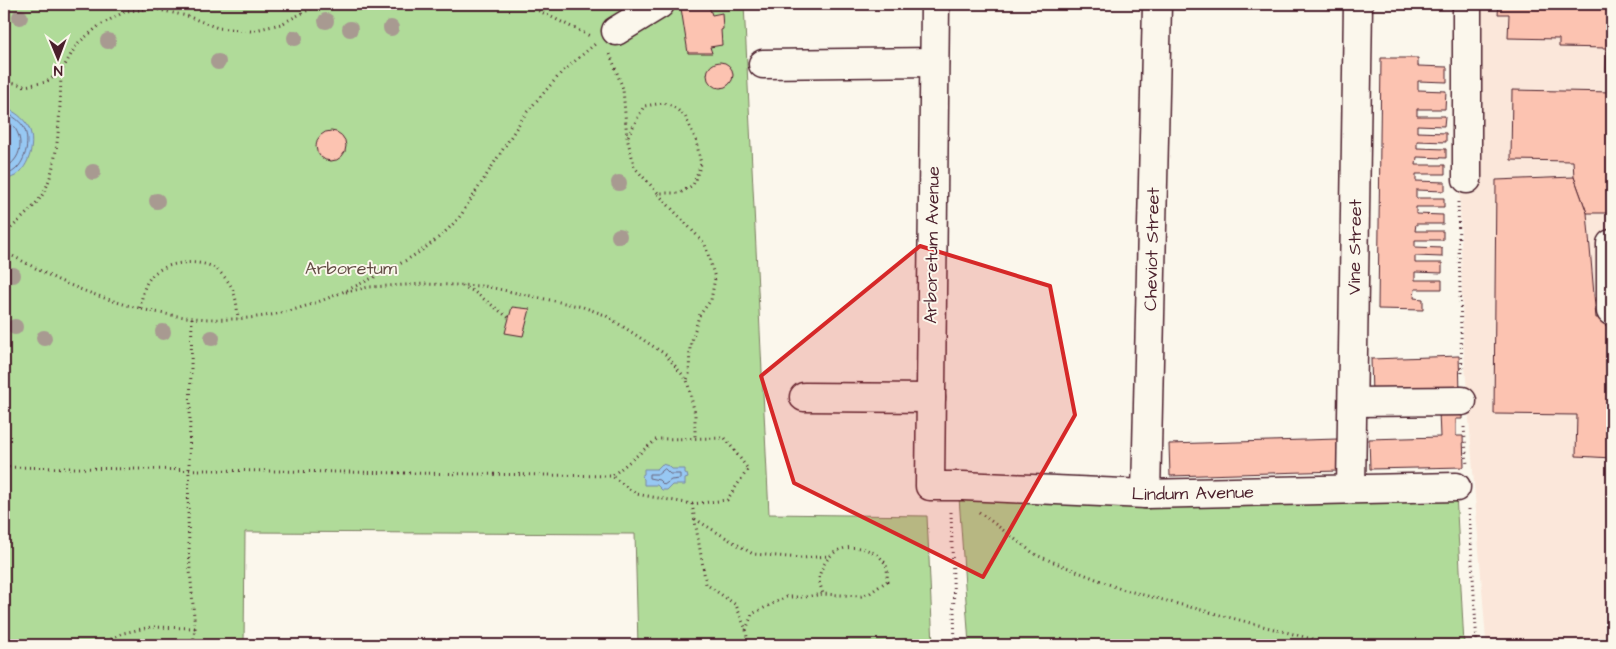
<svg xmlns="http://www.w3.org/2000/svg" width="1616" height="649" viewBox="0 0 1616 649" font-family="'Architects Daughter',sans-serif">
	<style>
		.built { fill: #fbe7da }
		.green { fill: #b0db99; stroke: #7d7d62 }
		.water { fill: #97c8f3; stroke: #7884a3 }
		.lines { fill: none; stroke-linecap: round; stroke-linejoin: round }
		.shore { stroke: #69637b; stroke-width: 1 }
		.building { fill: #fcc3b1; stroke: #4a1f2b }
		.minor-casing { stroke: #4a1f2b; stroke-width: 31 }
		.path { stroke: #4a1f2b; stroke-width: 3; stroke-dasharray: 1 4; stroke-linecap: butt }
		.minor { stroke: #fbf7ec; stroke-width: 28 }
		.tree { fill: #a89a91 }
		.marked { fill: #d62828; fill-opacity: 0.2; stroke: #d62828; stroke-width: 4; stroke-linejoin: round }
		.labels { text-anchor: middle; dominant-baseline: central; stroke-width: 4; stroke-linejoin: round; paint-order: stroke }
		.street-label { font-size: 18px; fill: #4a1f2b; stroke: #fbf7ec }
		.park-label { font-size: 18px; fill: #644e46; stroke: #fbf7ec }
	</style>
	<rect width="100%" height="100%" fill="#fbf7ec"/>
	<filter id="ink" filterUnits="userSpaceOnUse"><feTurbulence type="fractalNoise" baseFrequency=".02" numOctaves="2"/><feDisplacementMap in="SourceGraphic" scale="10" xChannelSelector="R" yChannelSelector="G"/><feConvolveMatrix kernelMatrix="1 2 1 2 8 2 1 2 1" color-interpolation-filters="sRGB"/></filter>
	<g filter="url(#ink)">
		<!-- built -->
		<polygon class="built" points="1456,4 1612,4 1612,644 1486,641 1463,340"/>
		<!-- green -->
		<g class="green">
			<polygon points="4,4 744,4 769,514 927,516 933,645 638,645 635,534 245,532 244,645 4,645"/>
			<polygon points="1456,493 1464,645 969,645 959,497"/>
		</g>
		<!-- water -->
		<g class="water">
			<path d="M4,107C13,111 20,115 26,123C37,137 31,163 18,174C15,177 8,179 4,180Z"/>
			<polygon points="662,464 669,466 672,469 685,469 685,473 687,474 688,478 685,479 685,485 672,485 667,490 662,490 657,485 644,485 644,479 641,476 644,474 644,469 657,469"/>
		</g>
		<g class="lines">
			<!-- shore -->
			<g class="shore">
				<path d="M4,112C11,115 18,119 23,126C31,139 26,161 15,170C12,173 7,174 4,175"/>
				<path d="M4,119C25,129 26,159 4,168"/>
				<polygon points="665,469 670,474 680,474 680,479 671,480 664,485 659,480 649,478 649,474 658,474"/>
			</g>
		</g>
		<!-- building -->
		<g class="building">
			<polygon points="708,4 712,15 722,13 723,29 721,30 722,45 710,47 712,53 688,53 681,8"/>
			<polygon points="1499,4 1612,4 1612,71 1606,71 1607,48 1559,47 1559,39 1508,38 1509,14 1498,14"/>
			<polygon points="1381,58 1418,58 1418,66 1447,67 1447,82 1418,81 1418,90 1446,91 1445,109 1417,109 1417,116 1445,116 1444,126 1417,125 1417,132 1446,133 1446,142 1417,141 1417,148 1446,149 1446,158 1417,157 1416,165 1445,165 1445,174 1416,174 1416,181 1445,182 1445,191 1416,190 1416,198 1444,198 1444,207 1416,207 1416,214 1443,215 1443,224 1416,224 1415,231 1443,231 1443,240 1415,240 1415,247 1442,248 1442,257 1415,256 1415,263 1442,263 1442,273 1415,272 1415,280 1442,280 1442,289 1415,289 1414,298 1423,299 1423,310 1378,309"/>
			<circle cx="720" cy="75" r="13"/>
			<polygon points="1512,90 1612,92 1612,213 1587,213 1574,177 1573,161 1511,160"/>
			<circle cx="331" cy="146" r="15"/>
			<polygon points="1574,177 1587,213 1596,318 1612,317 1612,458 1576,456 1577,415 1494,414 1496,180"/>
			<polygon points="512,307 530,309 523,336 505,333"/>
			<polygon points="1459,356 1460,392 1453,393 1453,387 1434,387 1434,393 1424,393 1424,388 1408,388 1372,395 1371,359"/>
			<polygon points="1439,411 1462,411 1462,419 1456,419 1456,436 1463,436 1464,467 1370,469 1369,439 1440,437"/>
			<polygon points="1338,439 1338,471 1170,476 1169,444"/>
		</g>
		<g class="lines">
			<defs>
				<g id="minor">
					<path id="s1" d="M935,4L930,486H963L1146,494L1456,487"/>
					<polyline points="616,31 660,4"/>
					<polyline points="763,64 934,62"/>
					<polyline points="1467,179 1467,4"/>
					<polyline points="1611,311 1611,244"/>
					<polyline points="804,397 931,398"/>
					<polyline points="1353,402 1462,401"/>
					<path id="s2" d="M1351,489L1358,4"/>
					<path id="s3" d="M1146,494L1157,4"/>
				</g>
			</defs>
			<!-- minor casing -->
			<use href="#minor" class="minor-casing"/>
			<!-- path -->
			<g class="path">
				<polyline points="525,4 592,37"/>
				<polyline points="610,54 623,89 627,138 635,168 658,193 680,193 693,185 701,164 696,140 685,116 675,108 664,103 644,106 627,138"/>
				<polyline points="4,80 25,86 46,82 61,72 77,44 100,25 126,11 155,9 187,16 218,28 251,31 281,24 320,4"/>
				<polyline points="658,194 705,244 715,278 711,300 699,316 690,347 689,374 687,380"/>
				<polyline points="1458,202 1462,376"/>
				<path d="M4,235C16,223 31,211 41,197C60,169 60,105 61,72"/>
				<path d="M4,252C22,260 40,271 58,280C120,307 189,326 257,317C293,313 329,299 362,283C398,266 435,247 461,215L526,113L561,73L595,44"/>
				<polyline points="462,286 473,291 509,318"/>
				<polyline points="346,292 369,287 426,284 484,286 583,307 605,315 665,354 687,380 695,414 695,438"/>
				<path d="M140,308C142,298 143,287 150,278C161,262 198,258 215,268C218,270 223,275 226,279C236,290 237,305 238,319"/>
				<polyline points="192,318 188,517 190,570 195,628 193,645"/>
				<polyline points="1464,427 1467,465"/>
				<polyline points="4,467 612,476 636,494 692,504 727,500 748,469 725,438 657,439 612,476"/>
				<polyline points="692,504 706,584 736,605 746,630 748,645"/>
				<polyline points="1469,509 1477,645"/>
				<polyline points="951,512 955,645"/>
				<polyline points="979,512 1036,555 1121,589 1335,645"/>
				<polyline points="695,519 753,554 801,558 829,556"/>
				<path d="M746,630L752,614L786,597H805L823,594L861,596L870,593L887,581C887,576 888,569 886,565C879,551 857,544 842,549C830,552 820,567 819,579C819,584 822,589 823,594"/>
				<polyline points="92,645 107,641 123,633 151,627 195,628"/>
			</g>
			<!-- minor -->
			<use href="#minor" class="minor"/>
		</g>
		<!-- trees -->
		<g class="tree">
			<circle cx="20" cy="17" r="8"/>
			<circle cx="326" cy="21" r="8"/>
			<circle cx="391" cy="28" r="8"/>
			<circle cx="350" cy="29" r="8"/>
			<circle cx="295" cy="38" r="8"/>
			<circle cx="108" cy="41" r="8"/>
			<circle cx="218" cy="62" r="8"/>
			<circle cx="93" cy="172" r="8"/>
			<circle cx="619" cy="183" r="8"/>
			<circle cx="157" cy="201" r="8"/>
			<circle cx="619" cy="236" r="8"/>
			<circle cx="13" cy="275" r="8"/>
			<circle cx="15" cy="327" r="8"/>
			<circle cx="163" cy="332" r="8"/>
			<circle cx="44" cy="338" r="8"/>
			<circle cx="212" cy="338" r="8"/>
		</g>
	</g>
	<!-- marked area -->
	<path class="marked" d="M920,246L1050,286L1075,415L983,577L794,483L761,376Z"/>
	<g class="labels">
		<!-- street labels -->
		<g class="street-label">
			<text transform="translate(932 245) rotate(-89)">Arboretum Avenue</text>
			<text stroke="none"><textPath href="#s2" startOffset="242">Vine Street</textPath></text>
			<text stroke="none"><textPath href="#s3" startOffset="245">Cheviot Street</textPath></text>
			<text stroke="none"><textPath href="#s1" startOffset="745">Lindum Avenue</textPath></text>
		</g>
		<!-- park labels -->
		<g class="park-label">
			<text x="351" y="268">Arboretum</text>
		</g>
	</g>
	<!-- margin -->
	<rect width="1616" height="649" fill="none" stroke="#fbf7ec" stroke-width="20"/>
	<rect x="10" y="10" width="1596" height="629" fill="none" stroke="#4a1f2b" stroke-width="2" filter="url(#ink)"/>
	<!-- north arrow -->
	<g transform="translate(58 58) rotate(179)" stroke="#fbf7ec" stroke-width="4" paint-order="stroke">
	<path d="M0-4L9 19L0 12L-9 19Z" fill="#4a1f2b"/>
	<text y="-8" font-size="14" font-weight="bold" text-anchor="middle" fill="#4a1f2b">N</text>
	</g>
</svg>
